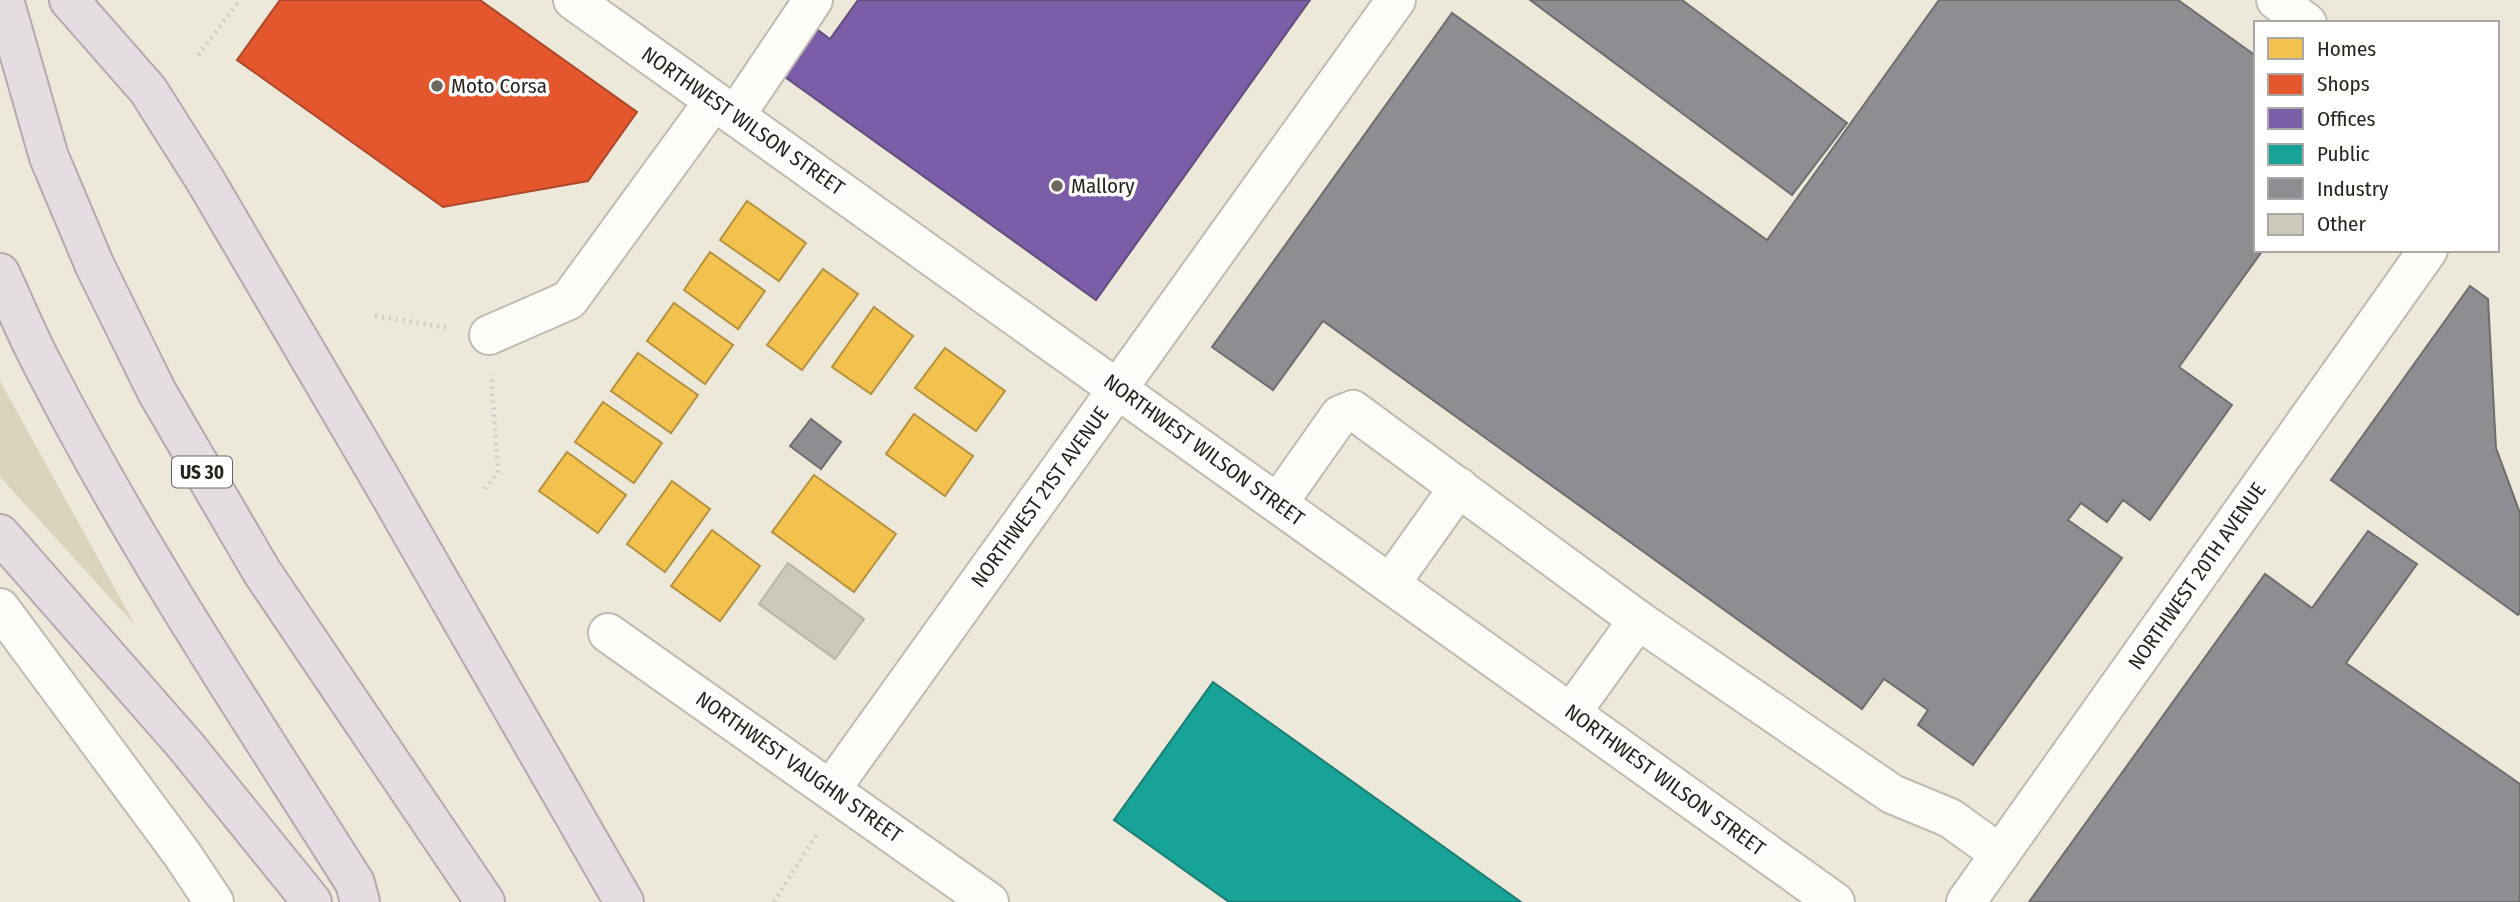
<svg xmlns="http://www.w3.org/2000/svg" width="2520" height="902" viewBox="0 0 2520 902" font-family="'Fira Sans Condensed',sans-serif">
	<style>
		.green { fill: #dbd4bd }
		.homes { fill: #f2c14e; stroke: #b5923f; stroke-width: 2 }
		.shops { fill: #e4572e; stroke: #ac4829; stroke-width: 2 }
		.offices { fill: #7b5ea7; stroke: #624d7d; stroke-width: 2 }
		.public { fill: #17a398; stroke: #1c7d73; stroke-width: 2 }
		.industry { fill: #8d8d92; stroke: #6f6e6f; stroke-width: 2 }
		.building { fill: #cdc9ba; stroke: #b8b4a9; stroke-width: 2 }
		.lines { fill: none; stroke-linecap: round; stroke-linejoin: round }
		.minor-casing { stroke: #bebbb0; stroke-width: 42 }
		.highway-casing { stroke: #b3aaac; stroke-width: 42 }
		.path { stroke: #cccbc6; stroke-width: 4.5; stroke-dasharray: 2 5; stroke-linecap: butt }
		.minor { stroke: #fcfcf9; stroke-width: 38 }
		.highway { stroke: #e4dee3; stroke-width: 38 }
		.poi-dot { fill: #6d695e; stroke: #fff; stroke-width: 2.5 }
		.labels { text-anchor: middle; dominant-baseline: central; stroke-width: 7; stroke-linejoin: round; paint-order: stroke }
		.shield { fill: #fff; stroke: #686660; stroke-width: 2 }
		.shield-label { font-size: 19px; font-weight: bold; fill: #28251c }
		.poi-label { font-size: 21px; fill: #28251c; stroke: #fff; text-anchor: start }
		.street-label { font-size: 21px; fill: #28251c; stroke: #fff }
	</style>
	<rect width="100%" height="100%" fill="#ece8da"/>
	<!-- green -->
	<polygon class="green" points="0,380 0,381 135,625 0,477"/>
	<!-- homes -->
	<g class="homes">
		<polygon points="747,201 806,243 779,281 720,240"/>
		<polygon points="710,252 765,291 738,329 684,290"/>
		<polygon points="823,269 858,294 802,370 767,345"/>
		<polygon points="674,303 733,345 705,384 647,341"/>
		<polygon points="874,307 913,336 871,394 832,367"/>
		<polygon points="945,348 1005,391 976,431 915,388"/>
		<polygon points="638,353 698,395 671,433 611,391"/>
		<polygon points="603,402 662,443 634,483 575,442"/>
		<polygon points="914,414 973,456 945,496 886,454"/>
		<polygon points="567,452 626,495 598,533 539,491"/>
		<polygon points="814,475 896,534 854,592 772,532"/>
		<polygon points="672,481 710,509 665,572 627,544"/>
		<polygon points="712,530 760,566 720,621 671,586"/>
	</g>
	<!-- shops -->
	<polygon class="shops" points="280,0 480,0 637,112 588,181 443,207 237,60"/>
	<!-- offices -->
	<polygon class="offices" points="858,0 1310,0 1096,300 778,72 811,25 830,39"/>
	<!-- public -->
	<polygon class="public" points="1213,682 1521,902 1229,902 1114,820"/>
	<!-- industry -->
	<g class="industry">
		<polygon points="1530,0 1682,0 1847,123 1792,195"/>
		<polygon points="1939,0 2178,0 2256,56 2256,250 2263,250 2179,367 2232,405 2150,520 2123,500 2107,522 2081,503 2068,520 2122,558 1973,765 1918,725 1928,710 1884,679 1862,709 1323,321 1273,390 1212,347 1452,13 1767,240"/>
		<polygon points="2470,286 2488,299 2496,448 2520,513 2520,613 2518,615 2331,480"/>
		<polygon points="811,419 841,442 821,469 790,446"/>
		<polygon points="2368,531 2417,564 2346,663 2520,784 2520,902 2029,902 2265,574 2312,608"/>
	</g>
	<!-- building -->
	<polygon class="building" points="788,563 864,619 835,659 759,604"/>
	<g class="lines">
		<defs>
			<g id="minor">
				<polyline points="573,0 1835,902"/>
				<polyline points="2276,0 2307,23"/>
				<polyline points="735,116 813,0"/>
				<polyline points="489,335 569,300 714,101"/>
				<polyline points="1278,503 1340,415 1353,410 1638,620 1892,794 1950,818 2000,854"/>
				<polyline points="1390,584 1459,487"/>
				<polyline points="0,608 182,854 214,902"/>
				<polyline points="608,633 989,902"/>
				<polyline points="1571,713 1638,620"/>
				<polyline points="831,789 1396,0"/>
				<polyline points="1966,902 2428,250"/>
			</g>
			<g id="highway">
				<polyline points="4,0 49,157 95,266 157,392 262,572 485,902"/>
				<polyline points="69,0 148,90 205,180 379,476 624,902"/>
				<path d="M0,273C15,305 28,338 45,369C136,547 248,714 355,883L360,902"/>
				<polyline points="0,534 185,745 312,902"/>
			</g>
		</defs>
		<!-- minor casing -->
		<use href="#minor" class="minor-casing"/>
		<!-- highway casing -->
		<use href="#highway" class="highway-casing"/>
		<!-- path -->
		<g class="path">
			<polyline points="198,55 238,3 236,0"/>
			<polyline points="375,316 450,328"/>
			<polyline points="485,489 498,472 491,374"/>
			<polyline points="774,902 818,832"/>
		</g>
		<!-- minor -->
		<use href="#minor" class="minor"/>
		<!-- highway -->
		<use href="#highway" class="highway"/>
	</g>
	<!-- markers -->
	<g class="poi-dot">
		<circle cx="437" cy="86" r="7"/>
		<circle cx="1057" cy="186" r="7"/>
	</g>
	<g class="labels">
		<!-- shield labels -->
		<rect class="shield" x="172" y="456.5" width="60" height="31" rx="5"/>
		<g class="shield-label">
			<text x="202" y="472">US 30</text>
		</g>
		<!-- poi labels -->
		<g class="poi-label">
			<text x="451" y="86">Moto Corsa</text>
			<text x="1071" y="186">Mallory</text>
		</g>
		<!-- street labels -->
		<g class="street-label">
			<text transform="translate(743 121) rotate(35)">NORTHWEST WILSON STREET</text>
			<text transform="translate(1204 450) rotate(36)">NORTHWEST WILSON STREET</text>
			<text transform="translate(1040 497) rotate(-54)">NORTHWEST 21ST AVENUE</text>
			<text transform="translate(2197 576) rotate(-55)">NORTHWEST 20TH AVENUE</text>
			<text transform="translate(799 767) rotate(35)">NORTHWEST VAUGHN STREET</text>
			<text transform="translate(1665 780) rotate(36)">NORTHWEST WILSON STREET</text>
		</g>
	</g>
	<!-- legend -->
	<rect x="2254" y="21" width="245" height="231" fill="#ffffff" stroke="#a9a8a4" stroke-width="2"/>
	<rect x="2268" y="38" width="35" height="21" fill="#f2c14e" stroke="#a9a8a4" stroke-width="2"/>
	<text x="2317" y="56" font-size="21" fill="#28251c">Homes</text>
	<rect x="2268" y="74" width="35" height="21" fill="#e4572e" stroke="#a9a8a4" stroke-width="2"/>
	<text x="2317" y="91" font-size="21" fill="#28251c">Shops</text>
	<rect x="2268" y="108" width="35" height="21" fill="#7b5ea7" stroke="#a9a8a4" stroke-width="2"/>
	<text x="2317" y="126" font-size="21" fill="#28251c">Offices</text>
	<rect x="2268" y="144" width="35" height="21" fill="#17a398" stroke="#a9a8a4" stroke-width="2"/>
	<text x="2317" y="161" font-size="21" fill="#28251c">Public</text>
	<rect x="2268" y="178" width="35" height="21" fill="#8d8d92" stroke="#a9a8a4" stroke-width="2"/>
	<text x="2317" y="196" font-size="21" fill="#28251c">Industry</text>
	<rect x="2268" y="214" width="35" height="21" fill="#cdc9ba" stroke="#a9a8a4" stroke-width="2"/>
	<text x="2317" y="231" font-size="21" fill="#28251c">Other</text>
</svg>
